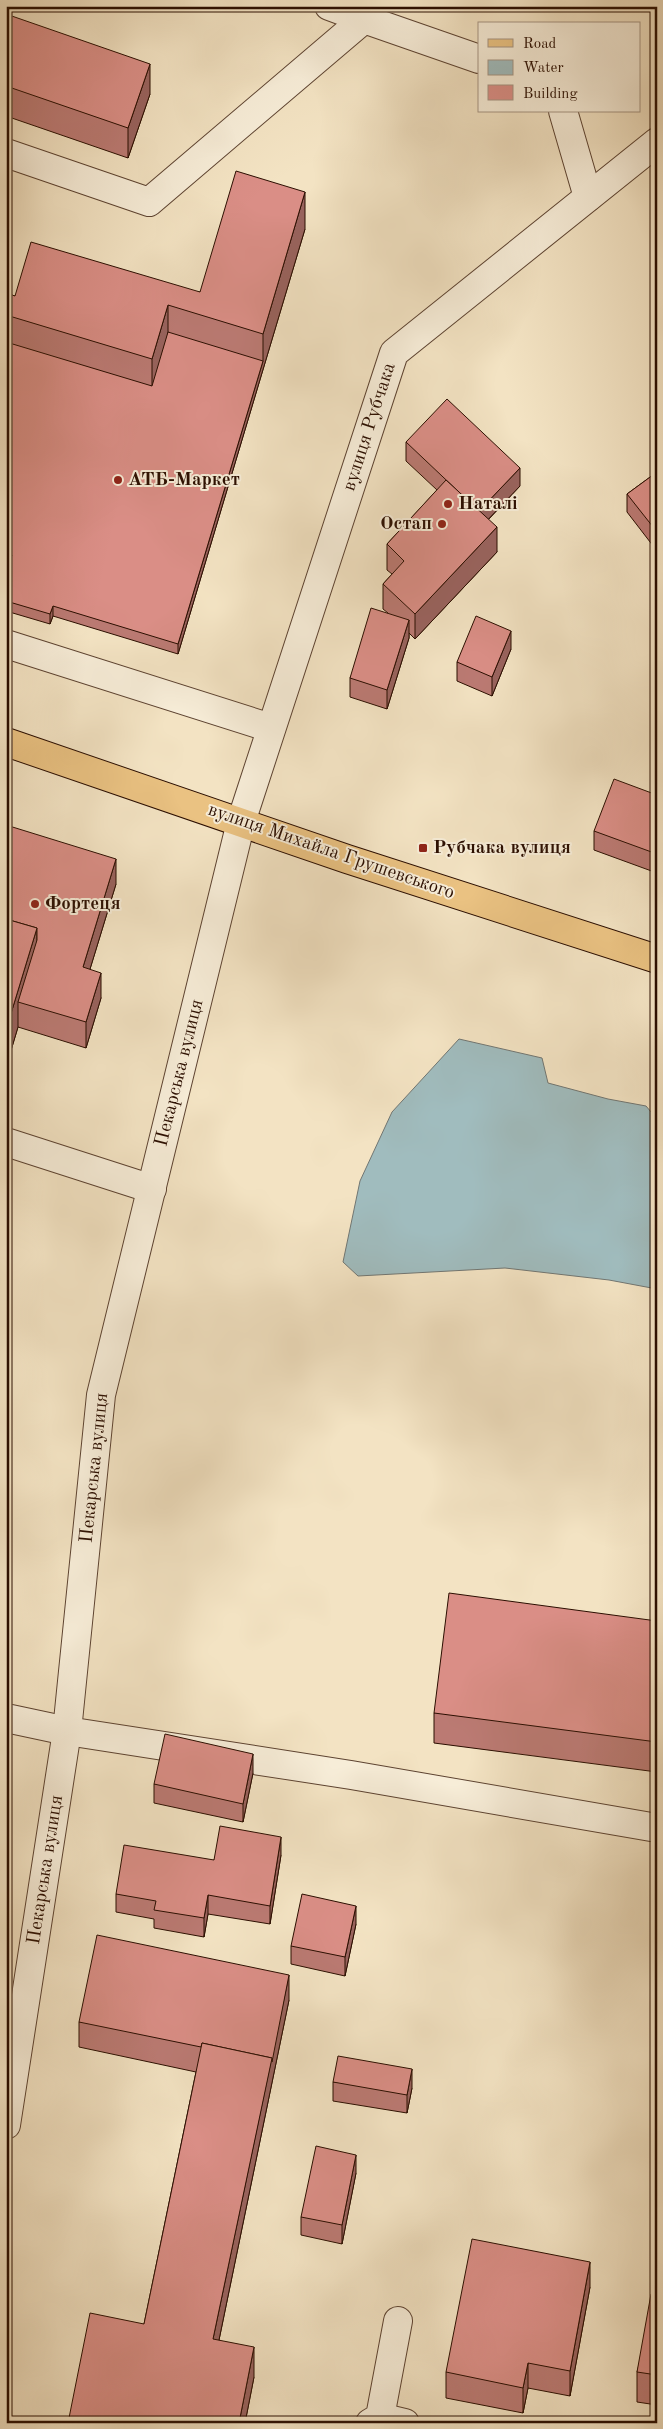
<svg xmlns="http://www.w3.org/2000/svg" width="663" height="2429" viewBox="0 0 663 2429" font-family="'Old Standard TT',serif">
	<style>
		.water { fill: #a0bcbe; stroke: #717672 }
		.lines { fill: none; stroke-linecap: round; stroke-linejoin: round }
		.minor-casing { stroke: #5d4331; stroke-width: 30 }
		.major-casing { stroke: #2b0e00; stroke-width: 30 }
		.minor { stroke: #f7edd8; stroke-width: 28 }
		.major { stroke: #eac282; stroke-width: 28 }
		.wall { fill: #bb7a73; stroke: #2b0e00 }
		.shaded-wall { fill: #99635e; stroke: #2b0e00 }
		.building { fill: #da8e86; stroke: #2b0e00 }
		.poi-dot { fill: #8f2418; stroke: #f7edd8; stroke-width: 2 }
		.labels { text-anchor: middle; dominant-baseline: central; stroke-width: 4; stroke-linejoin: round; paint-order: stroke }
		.street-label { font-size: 19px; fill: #2b0e00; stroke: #f7edd8 }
		.poi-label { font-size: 19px; font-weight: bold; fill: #2b0e00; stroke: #f7edd8; text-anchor: start }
	</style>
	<rect width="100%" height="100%" fill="#f3e3c3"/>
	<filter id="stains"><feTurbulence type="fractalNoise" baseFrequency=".004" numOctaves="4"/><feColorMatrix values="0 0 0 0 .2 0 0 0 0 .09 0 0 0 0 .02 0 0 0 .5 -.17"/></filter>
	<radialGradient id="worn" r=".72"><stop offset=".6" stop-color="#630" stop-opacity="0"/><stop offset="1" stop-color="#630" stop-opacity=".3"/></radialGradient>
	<!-- water -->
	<polygon class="water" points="459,1039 542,1058 548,1083 608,1099 646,1106 657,1119 657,1289 609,1280 505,1268 358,1276 343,1262 360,1181 392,1112"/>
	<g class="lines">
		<defs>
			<g id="minor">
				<polyline points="329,6 364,19"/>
				<polyline points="563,111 588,197"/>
				<polyline points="6,153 149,202 364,19 479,59"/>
				<polyline points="6,644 271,728"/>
				<polyline points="6,1142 152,1189"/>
				<polyline points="6,1718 67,1731 351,1775 657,1828"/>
				<polyline points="6,2125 67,1731 101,1395 241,822 394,353 657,142"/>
				<polyline points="380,2417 405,2423"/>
				<polyline points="370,2423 380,2417 398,2321"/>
			</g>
			<polyline id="major" points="6,742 347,859 657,959"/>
		</defs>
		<!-- minor casing -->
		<use href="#minor" class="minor-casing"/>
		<!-- major casing -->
		<use href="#major" class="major-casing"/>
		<!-- minor -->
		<use href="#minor" class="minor"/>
		<!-- major -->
		<use href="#major" class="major"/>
	</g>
	<!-- wall -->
	<g class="wall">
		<polygon points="6,14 150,94 128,158 6,116"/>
		<polygon points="305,229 178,654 53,616 50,624 6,611 6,575 9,565 6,564 6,293 15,296 200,292"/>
		<polygon points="406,442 520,486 488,520 497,552 415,639 409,633 409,638 387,709 350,697 350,678 388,613 383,609 383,584 392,574 387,570 387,544 437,490 406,461"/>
		<polygon points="657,472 657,551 627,512 627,494"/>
		<polygon points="511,649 492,696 457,681 457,662"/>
		<polygon points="657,795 657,873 594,850 594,831"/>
		<polygon points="6,825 116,884 90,969 101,998 86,1048 18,1027 6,1067"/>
		<polygon points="657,1621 657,1772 434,1743 434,1713"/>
		<polygon points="253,1773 243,1822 154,1803 154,1784"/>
		<polygon points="281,1855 270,1924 208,1914 204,1937 154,1928 154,1919 116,1912 116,1894 214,1860"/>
		<polygon points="356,1924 345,1976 291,1964 291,1946"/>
		<polygon points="289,2000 219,2340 254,2377 245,2423 68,2423 144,2324 196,2072 79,2047 79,2022"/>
		<polygon points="333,2082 412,2088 407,2113 333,2101"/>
		<polygon points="356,2173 342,2244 301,2235 301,2217"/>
		<polygon points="590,2287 570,2396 528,2388 523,2413 446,2398 446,2372"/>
		<polygon points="657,2296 657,2405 637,2402 637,2372"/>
	</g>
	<!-- shaded-wall -->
	<g class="shaded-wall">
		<polygon points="150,64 150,94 128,158 128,128"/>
		<polygon points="305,192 305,229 178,654 178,644 263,361 263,334"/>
		<polygon points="168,305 168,342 152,396 152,359"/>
		<polygon points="520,468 520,486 479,529 479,511"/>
		<polygon points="497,527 497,552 415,639 415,614"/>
		<polygon points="53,606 53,616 50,624 50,614"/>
		<polygon points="409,620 409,638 387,709 387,690"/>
		<polygon points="511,631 511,649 492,696 492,677"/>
		<polygon points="116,859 116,884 83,992 83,967"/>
		<polygon points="37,928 37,965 18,1002 18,1027 6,1067 6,1030"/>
		<polygon points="101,973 101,998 86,1048 86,1022"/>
		<polygon points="253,1754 253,1773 243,1822 243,1804"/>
		<polygon points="281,1837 281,1855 270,1924 270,1906"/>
		<polygon points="208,1895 208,1914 204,1937 204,1918"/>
		<polygon points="356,1906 356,1924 345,1976 345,1957"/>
		<polygon points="289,1975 289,2000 213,2369 213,2339"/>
		<polygon points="412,2069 412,2088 407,2113 407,2095"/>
		<polygon points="356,2155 356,2173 342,2244 342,2225"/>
		<polygon points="590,2262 590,2287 570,2396 570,2371"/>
		<polygon points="254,2347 254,2377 245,2423 239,2423"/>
		<polygon points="528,2363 528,2388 523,2413 523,2388"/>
	</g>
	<!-- building -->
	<g class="building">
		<polygon points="6,14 150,64 128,128 6,86"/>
		<polygon points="236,171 305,192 263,334 168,305 152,359 6,315 6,293 15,296 31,242 200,292"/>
		<polygon points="168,332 263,361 178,644 53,606 50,614 6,601 6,575 12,555 6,554 6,342 152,386"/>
		<polygon points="447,399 520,468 479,511 406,442"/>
		<polygon points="657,472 657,532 627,494"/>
		<polygon points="446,480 497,527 415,614 383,584 404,561 387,544"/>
		<polygon points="371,608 409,620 387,690 350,678"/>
		<polygon points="476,616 511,631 492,677 457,662"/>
		<polygon points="614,779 657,795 657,854 594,831"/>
		<polygon points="6,825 116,859 83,967 101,973 86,1022 18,1002 37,940 37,928 6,919"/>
		<polygon points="6,919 37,928 6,1030"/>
		<polygon points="449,1593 657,1621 657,1742 434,1713"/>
		<polygon points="165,1734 253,1754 243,1804 154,1784"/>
		<polygon points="220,1826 281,1837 270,1906 208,1895 204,1918 154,1910 156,1901 116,1894 124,1845 214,1860"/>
		<polygon points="302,1894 356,1906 345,1957 291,1946"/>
		<polygon points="97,1935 289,1975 272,2062 272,2058 202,2043 201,2047 79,2022"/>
		<polygon points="202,2043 272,2058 213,2339 254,2347 239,2423 68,2423 90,2313 144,2324"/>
		<polygon points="338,2056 412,2069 407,2095 333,2082"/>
		<polygon points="316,2146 356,2155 342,2225 301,2217"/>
		<polygon points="472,2239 590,2262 570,2371 528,2363 523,2388 446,2372"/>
		<polygon points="651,2294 657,2296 657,2375 637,2372"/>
		<polygon points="588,2418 609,2423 588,2423"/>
	</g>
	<!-- markers -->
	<g class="poi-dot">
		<circle cx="118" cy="480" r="5"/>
		<circle cx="448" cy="504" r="5"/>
		<circle cx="442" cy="524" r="5"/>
		<rect x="418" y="843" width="10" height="10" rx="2.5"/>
		<circle cx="35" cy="904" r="5"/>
	</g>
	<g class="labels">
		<!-- street labels -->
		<g class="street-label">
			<text transform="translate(370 427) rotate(-72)">вулиця Рубчака</text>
			<text transform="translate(331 852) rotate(19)">вулиця Михайла Грушевського</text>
			<text transform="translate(180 1073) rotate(-76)">Пекарська вулиця</text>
			<text transform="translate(95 1468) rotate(-84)">Пекарська вулиця</text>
			<text transform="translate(46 1870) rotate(-81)">Пекарська вулиця</text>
		</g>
		<!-- poi labels -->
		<g class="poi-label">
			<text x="128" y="480">АТБ-Маркет</text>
			<text x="458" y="504">Наталі</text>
			<text x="432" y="524" text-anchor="end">Остап</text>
			<text x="433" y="848">Рубчака вулиця</text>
			<text x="45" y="904">Фортеця</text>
		</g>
	</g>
	<!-- margin -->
	<rect width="663" height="2429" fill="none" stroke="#f3e3c3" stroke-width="25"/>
	<rect x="8" y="8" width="648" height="2414" fill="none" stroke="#2b0e00" stroke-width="2.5"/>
	<rect x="12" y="12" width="638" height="2404" fill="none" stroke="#2b0e00"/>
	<!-- legend -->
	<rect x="478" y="22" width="162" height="90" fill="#f7edd8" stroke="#a59482"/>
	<rect x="488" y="39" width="25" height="8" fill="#eac282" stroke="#a59482"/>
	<text x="523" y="48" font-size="15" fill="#2b0e00">Road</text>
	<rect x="488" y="60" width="25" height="15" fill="#a0bcbe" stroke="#a59482"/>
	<text x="523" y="72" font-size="15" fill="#2b0e00">Water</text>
	<rect x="488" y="85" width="25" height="15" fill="#da8e86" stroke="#a59482"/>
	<text x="523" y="98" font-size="15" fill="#2b0e00">Building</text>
	<rect width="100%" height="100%" filter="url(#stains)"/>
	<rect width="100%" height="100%" fill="url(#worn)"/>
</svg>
